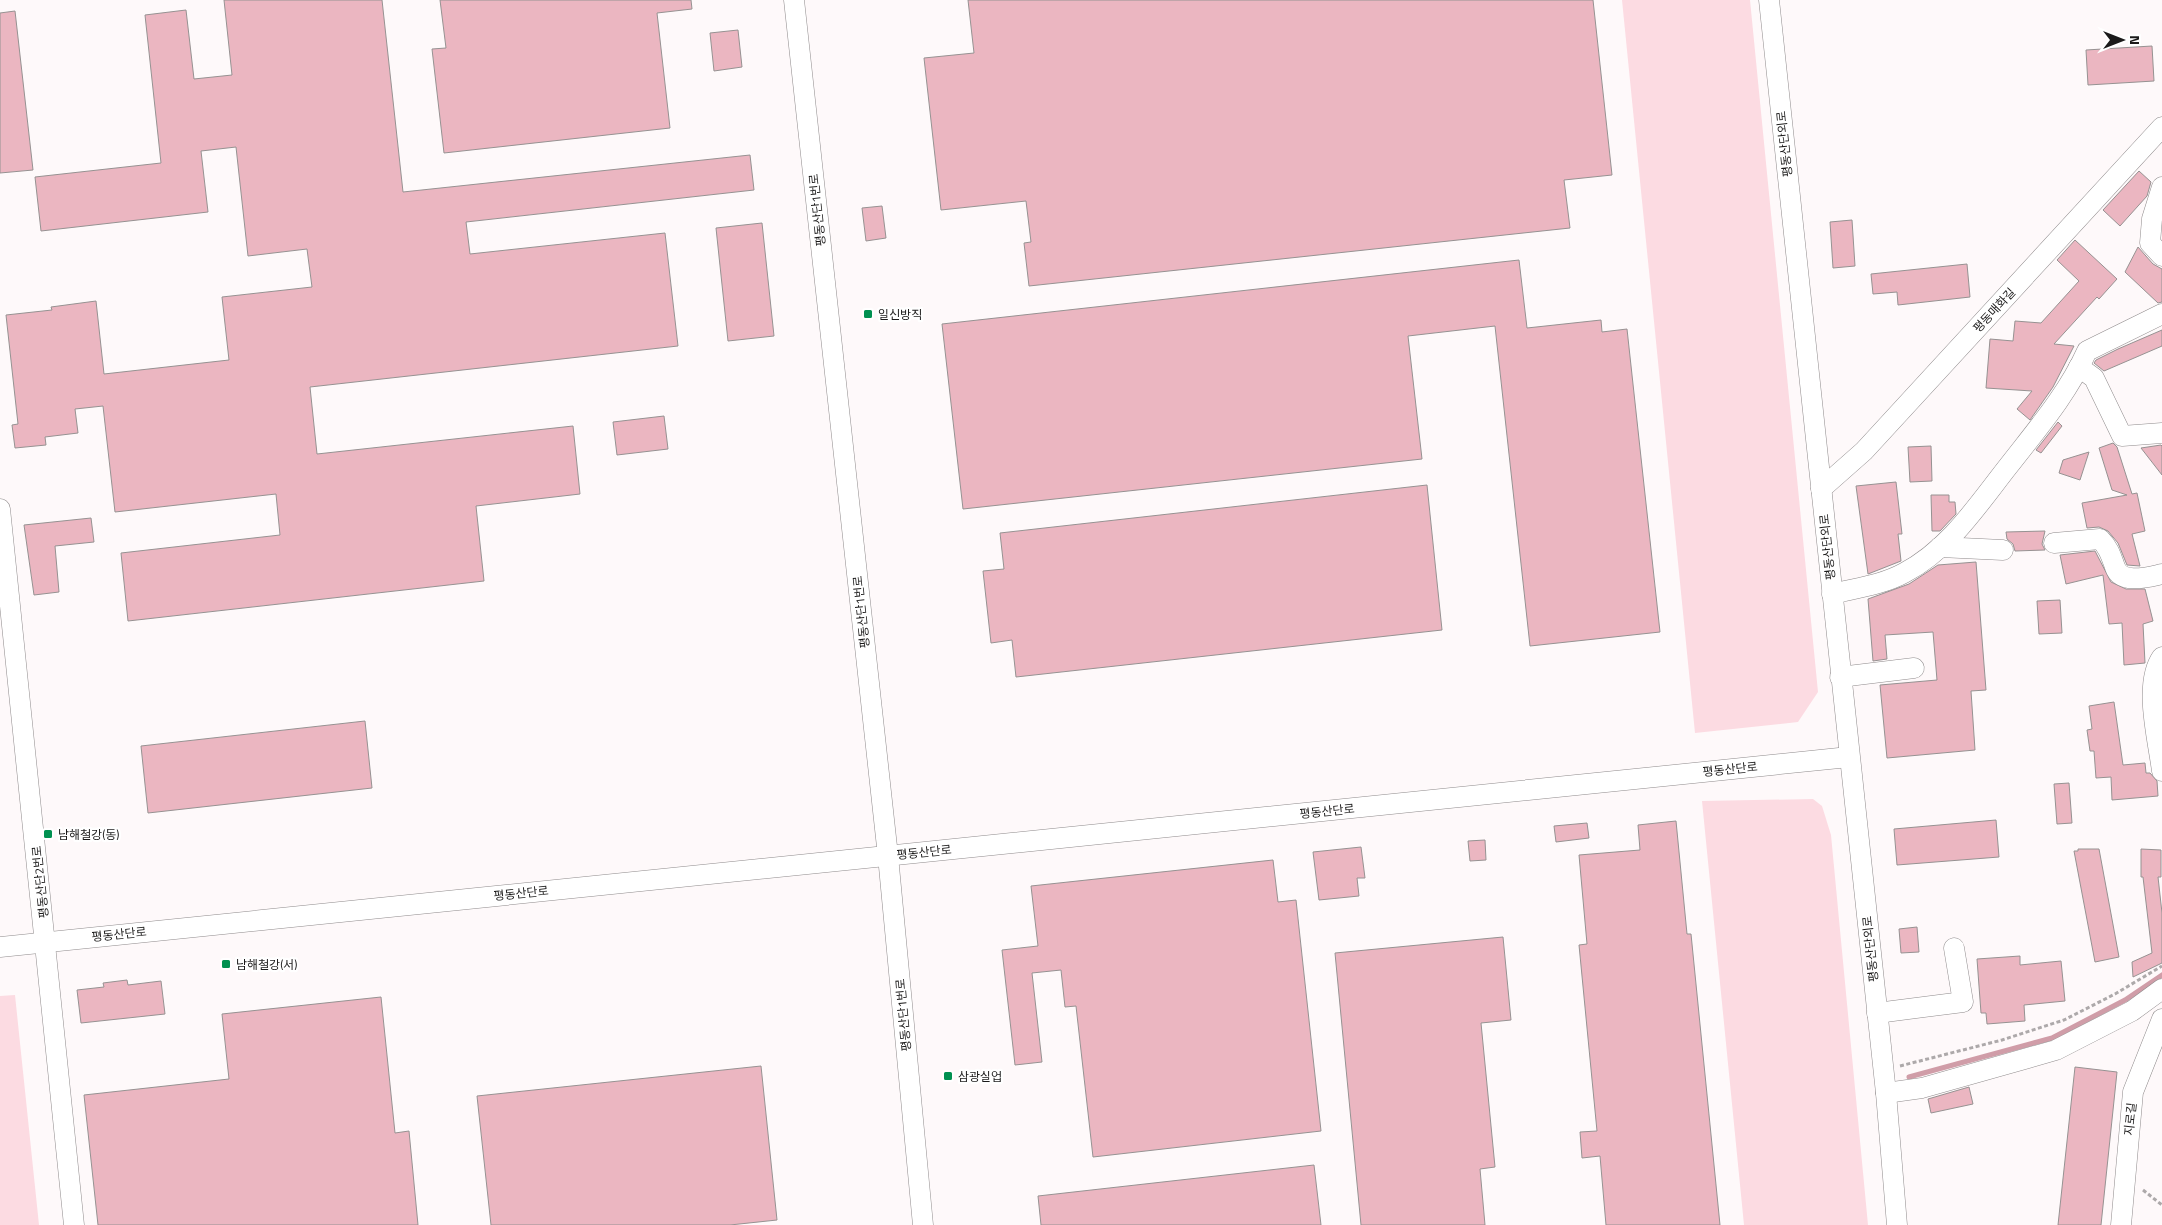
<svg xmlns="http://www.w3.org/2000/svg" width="2162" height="1225" viewBox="0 0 2162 1225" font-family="'Titillium Web','Noto Sans KR',sans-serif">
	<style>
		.green { fill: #fcdbe2 }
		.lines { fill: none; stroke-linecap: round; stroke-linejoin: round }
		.stream { stroke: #d09da8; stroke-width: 5 }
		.building { fill: #ebb6c1; stroke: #969292 }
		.minor-casing { stroke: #8f8b8c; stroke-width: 21 }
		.path { stroke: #ada9aa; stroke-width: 3; stroke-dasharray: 4 2.5; stroke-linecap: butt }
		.minor { stroke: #fff; stroke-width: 20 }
		.poi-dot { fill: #009151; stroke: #fff; stroke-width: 2 }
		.labels { text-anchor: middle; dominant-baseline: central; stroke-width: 4.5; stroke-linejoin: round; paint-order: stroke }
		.street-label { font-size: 12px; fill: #1b1a1a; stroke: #fff }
		.poi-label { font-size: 12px; fill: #1b1a1a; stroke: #fff; text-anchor: start }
	</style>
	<rect width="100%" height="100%" fill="#fef9fa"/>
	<!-- green -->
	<g class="green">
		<polygon points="1622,0 1750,0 1818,692 1798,722 1695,733"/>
		<polygon points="1813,799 1822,806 1831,835 1868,1225 1744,1225 1702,801"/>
		<polygon points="15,995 39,1225 0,1225 0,996"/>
	</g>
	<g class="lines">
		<!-- stream -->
		<polyline class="stream" points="1909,1077 2052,1038 2125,1000 2162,975"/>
	</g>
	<!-- building -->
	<g class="building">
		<polygon points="224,0 382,0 403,192 750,155 754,190 466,222 470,254 665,233 678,346 310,387 317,454 573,426 580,494 476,506 484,581 128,621 121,553 280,535 276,494 115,512 103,406 75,409 78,433 45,437 46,445 15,448 12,425 18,424 6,315 52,310 51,307 96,301 104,374 229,360 222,297 312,287 307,249 248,256 236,147 201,151 208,212 41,231 35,177 161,163 145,15 186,10 194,79 232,75"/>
		<polygon points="440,0 691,0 692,9 657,13 670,128 444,153 432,49 446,48"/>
		<polygon points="968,0 1593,0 1612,175 1564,180 1570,228 1029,286 1024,243 1031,242 1026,201 941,210 924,58 974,53"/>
		<polygon points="15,11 33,170 0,173 0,13"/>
		<polygon points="738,30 742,67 714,71 710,33"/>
		<polygon points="2152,46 2154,81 2088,85 2086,50"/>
		<polygon points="2139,171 2151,182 2147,196 2120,226 2103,210"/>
		<polygon points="882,206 886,238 866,241 862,208"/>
		<polygon points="1852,220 1855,266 1833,268 1830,222"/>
		<polygon points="762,223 774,336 728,341 716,228"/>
		<polygon points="2075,240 2117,279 2099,299 2097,297 2054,344 2074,346 2053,387 2030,420 2017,409 2032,391 1986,388 1990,339 2013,341 2015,321 2041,323 2079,281 2057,260"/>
		<polygon points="2138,247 2153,264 2162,269 2162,302 2158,303 2125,272"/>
		<polygon points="1519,260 1527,328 1601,320 1602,332 1627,329 1660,632 1530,646 1495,326 1408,336 1422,459 963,509 942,324"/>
		<polygon points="1967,264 1970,297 1898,305 1897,292 1873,294 1871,274"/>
		<polygon points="2162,330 2162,346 2104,371 2094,363 2096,360 2118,349"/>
		<polygon points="664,416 668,449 617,455 613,422"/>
		<polygon points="2058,422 2062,426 2041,453 2036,450"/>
		<polygon points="2113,443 2117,447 2132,494 2137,493 2145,531 2132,534 2140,566 2127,565 2118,543 2108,531 2099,527 2087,528 2082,503 2127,495 2112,490 2099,448"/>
		<polygon points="2161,445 2162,446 2162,475 2141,448"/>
		<polygon points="1931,446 1932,481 1910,482 1908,447"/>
		<polygon points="2089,452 2080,480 2059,473 2063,460"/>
		<polygon points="1896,482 1902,534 1898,534 1901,561 1868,574 1856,486"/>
		<polygon points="1427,485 1442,630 1016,677 1012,640 991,643 983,571 1004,569 1000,533"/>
		<polygon points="1931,495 1949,495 1949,502 1955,502 1956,514 1940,531 1932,531"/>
		<polygon points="91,518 94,542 55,546 59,592 34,595 24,525"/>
		<polygon points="2045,531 2042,544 2045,550 2015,551 2013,544 2007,539 2006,532"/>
		<polygon points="2095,551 2111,582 2126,589 2145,589 2153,621 2143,624 2145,663 2124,665 2122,623 2109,624 2103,575 2066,584 2060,555"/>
		<polygon points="1976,562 1986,690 1971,691 1975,750 1887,758 1880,685 1937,680 1933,632 1885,635 1887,659 1873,661 1868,599 1909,584 1938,565"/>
		<polygon points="2060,600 2062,633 2039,634 2037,601"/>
		<polygon points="2114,702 2123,765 2145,763 2146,773 2150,773 2157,781 2158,796 2112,800 2111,777 2096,778 2094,751 2090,751 2087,730 2092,729 2089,706"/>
		<polygon points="365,721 372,788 148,813 141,746"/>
		<polygon points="2069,783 2072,823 2057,824 2054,784"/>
		<polygon points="1996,820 1999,857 1897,865 1894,829"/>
		<polygon points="1676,821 1687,934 1691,934 1720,1225 1606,1225 1600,1156 1582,1158 1580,1132 1597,1131 1579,945 1587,944 1579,855 1640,850 1638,825"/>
		<polygon points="1587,823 1589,838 1556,842 1554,826"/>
		<polygon points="1485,840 1486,860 1470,861 1468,841"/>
		<polygon points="1361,847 1365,878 1357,878 1359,896 1319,900 1313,852"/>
		<polygon points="2078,849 2099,849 2119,957 2095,962 2074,851 2078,851"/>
		<polygon points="2141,849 2161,850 2161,877 2158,877 2162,913 2162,963 2133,977 2132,962 2152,953 2143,877 2141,877"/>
		<polygon points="1273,860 1278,902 1296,900 1321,1131 1093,1157 1076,1006 1065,1007 1061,970 1032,973 1042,1062 1015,1065 1002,950 1038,946 1031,886"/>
		<polygon points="1917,927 1919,952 1901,953 1899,929"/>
		<polygon points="1503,937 1511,1020 1481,1023 1495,1167 1480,1169 1485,1225 1361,1225 1335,953"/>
		<polygon points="2020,956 2020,965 2061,961 2065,1001 2024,1005 2025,1021 1987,1024 1986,1013 1981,1013 1977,959"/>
		<polygon points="127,980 128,985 161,981 165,1014 81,1023 77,990 104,987 103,983"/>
		<polygon points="381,997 395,1133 409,1131 418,1225 98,1225 84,1095 229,1079 222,1014"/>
		<polygon points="761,1066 777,1220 730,1225 491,1225 477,1096"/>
		<polygon points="2075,1067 2117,1072 2101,1225 2058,1225"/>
		<polygon points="1969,1087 1973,1104 1931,1113 1928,1099"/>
		<polygon points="1314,1165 1321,1225 1041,1225 1038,1196"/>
	</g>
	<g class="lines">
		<defs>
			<g id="minor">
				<polyline points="794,0 888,856 923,1225"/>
				<polyline points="1769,0 1886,1093 1897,1225"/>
				<polyline points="2162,187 2152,219 2150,243 2162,256"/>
				<polyline points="2079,367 2094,378 2122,436 2162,433"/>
				<polyline points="1821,489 1864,451 2162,127"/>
				<polyline points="0,509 74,1225"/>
				<path d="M2054,543L2100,539C2109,548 2111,556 2115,567C2121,585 2148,577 2162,574"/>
				<polyline points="1940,547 2003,550"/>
				<path d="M1832,594C1856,588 1882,585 1904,573C1950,549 1979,503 2010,464C2038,428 2068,393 2087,351L2162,314"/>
				<path d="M2162,657C2143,684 2158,739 2162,771"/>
				<polyline points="1840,677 1914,668"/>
				<polyline points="0,947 1849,757"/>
				<polyline points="1877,1013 1963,1002 1954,948"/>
				<polyline points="1886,1093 1922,1088 2056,1050 2132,1011 2162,989"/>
				<polyline points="2121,1225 2133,1092 2162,1019"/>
			</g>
		</defs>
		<!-- minor casing -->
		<use href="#minor" class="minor-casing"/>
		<!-- path -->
		<g class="path">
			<polyline points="1900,1066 2002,1040 2064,1020 2115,994 2162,966"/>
			<polyline points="2143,1190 2162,1205"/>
		</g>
		<!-- minor -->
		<use href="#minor" class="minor"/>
	</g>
	<!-- markers -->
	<g class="poi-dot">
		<rect x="863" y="309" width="10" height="10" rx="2.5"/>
		<rect x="43" y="829" width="10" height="10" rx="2.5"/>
		<rect x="221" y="959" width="10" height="10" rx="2.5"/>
		<rect x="943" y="1071" width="10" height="10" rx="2.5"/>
	</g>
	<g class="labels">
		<!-- street labels -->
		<g class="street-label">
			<text transform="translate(1784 144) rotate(-96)">평동산단외로</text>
			<text transform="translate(817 210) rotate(-96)">평동산단1번로</text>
			<text transform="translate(1994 310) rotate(-47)">평동매화길</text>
			<text transform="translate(1827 547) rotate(-96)">평동산단외로</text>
			<text transform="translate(861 612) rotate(-96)">평동산단1번로</text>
			<text transform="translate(1730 769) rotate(-6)">평동산단로</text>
			<text transform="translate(1327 811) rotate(-6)">평동산단로</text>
			<text transform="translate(924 852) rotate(-6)">평동산단로</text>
			<text transform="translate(40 882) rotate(-96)">평동산단2번로</text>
			<text transform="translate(521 893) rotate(-6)">평동산단로</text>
			<text transform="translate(119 934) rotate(-6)">평동산단로</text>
			<text transform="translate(1870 949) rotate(-96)">평동산단외로</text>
			<text transform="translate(903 1015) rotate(-95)">평동산단1번로</text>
			<text transform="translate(2130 1119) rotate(-84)">지로길</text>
		</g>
		<!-- poi labels -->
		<g class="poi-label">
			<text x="878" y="314">일신방직</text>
			<text x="58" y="834">남해철강(동)</text>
			<text x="236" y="964">남해철강(서)</text>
			<text x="958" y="1076">삼광실업</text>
		</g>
	</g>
	<!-- north arrow -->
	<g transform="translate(2122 40) rotate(90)" stroke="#ffffff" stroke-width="4" paint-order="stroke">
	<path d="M0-4L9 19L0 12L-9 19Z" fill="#1b1a1a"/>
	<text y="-8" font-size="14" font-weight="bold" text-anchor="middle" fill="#1b1a1a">N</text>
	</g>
</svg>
